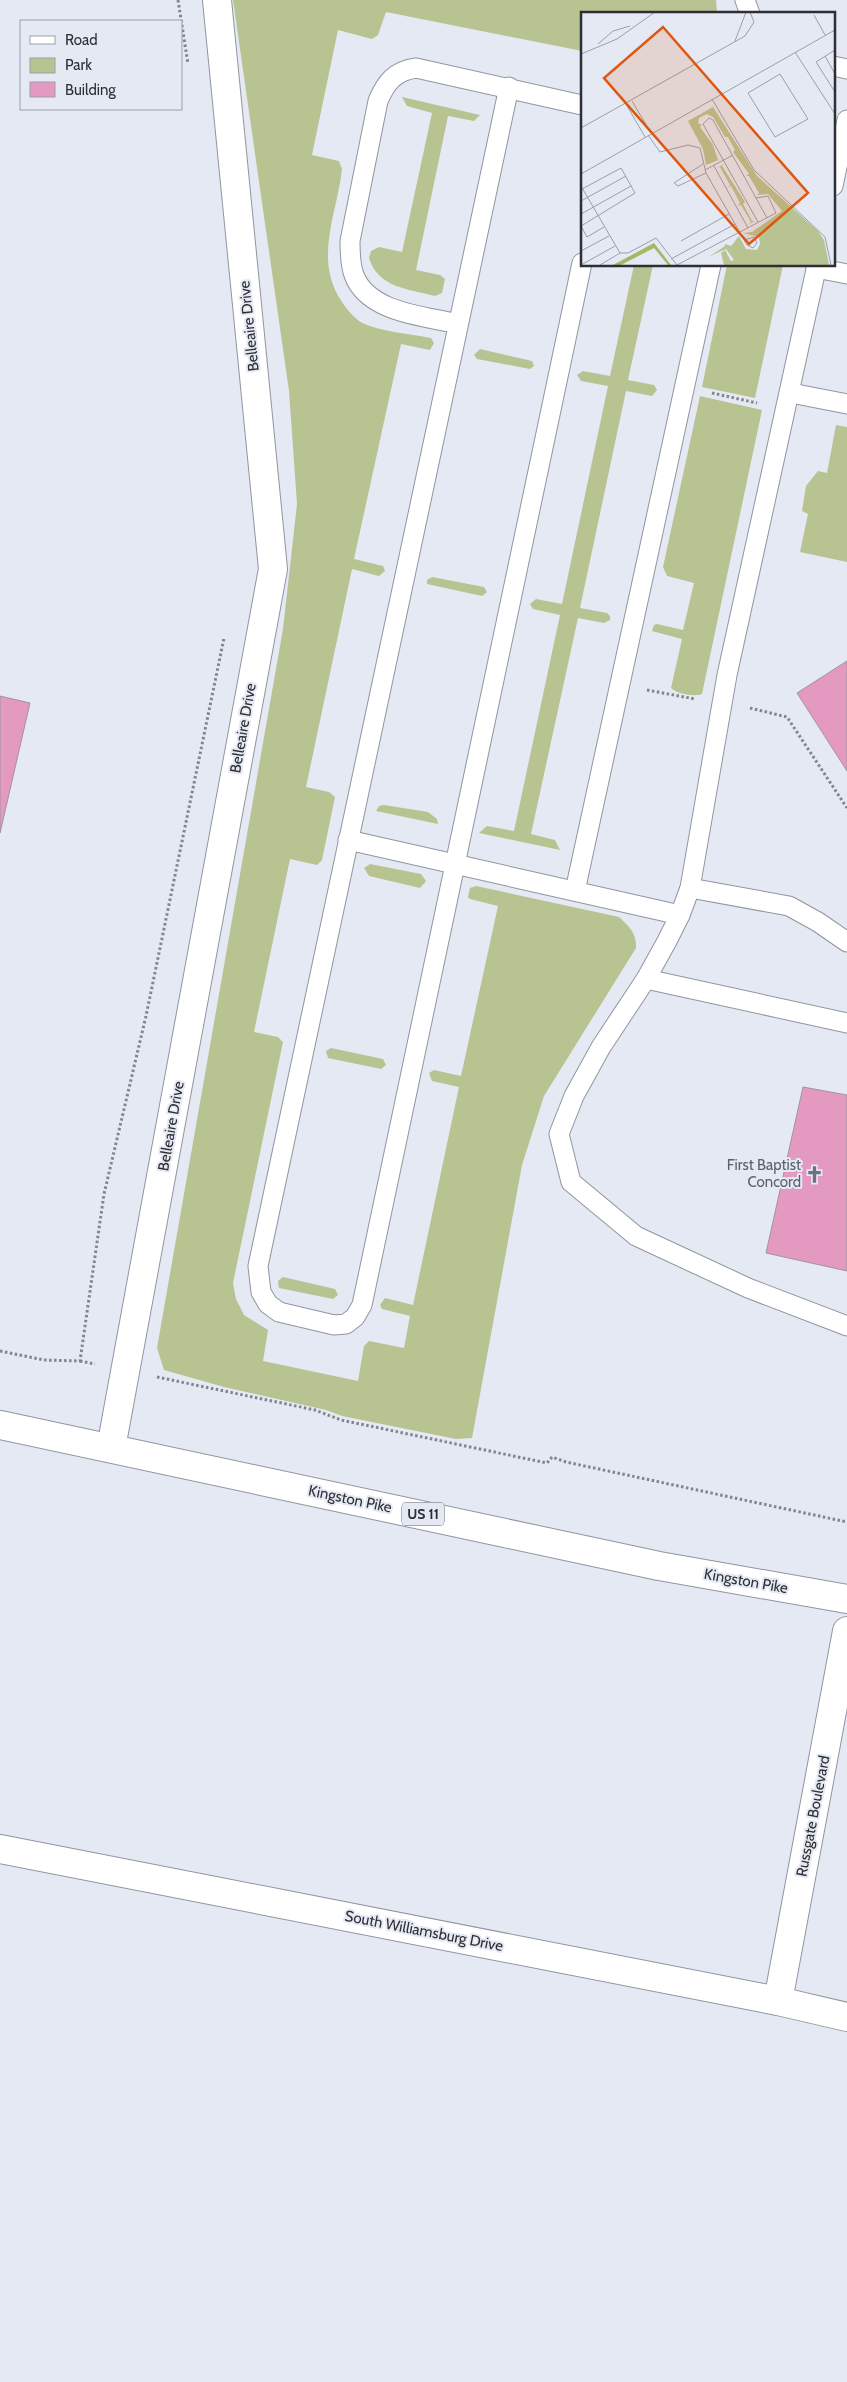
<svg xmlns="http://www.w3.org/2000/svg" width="847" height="2382" viewBox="0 0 847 2382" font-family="Cabin,sans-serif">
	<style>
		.green { fill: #b8c392 }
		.building { fill: #e499c1; stroke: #a0959a }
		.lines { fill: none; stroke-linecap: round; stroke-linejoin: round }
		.lane-casing { stroke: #90959f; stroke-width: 21 }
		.street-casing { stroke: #90959f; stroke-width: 30 }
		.primary-casing { stroke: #90959f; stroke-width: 30 }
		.path { stroke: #81858c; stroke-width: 3; stroke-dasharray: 2.5 2.5; stroke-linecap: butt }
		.lane { stroke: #fff; stroke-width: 19 }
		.street { stroke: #fff; stroke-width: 28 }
		.primary { stroke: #fff; stroke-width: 28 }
		.labels { text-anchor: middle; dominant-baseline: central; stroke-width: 4; stroke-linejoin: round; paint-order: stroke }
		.shield { fill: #e4e9f4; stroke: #64676d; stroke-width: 1 }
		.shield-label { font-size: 14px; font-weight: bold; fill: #2d2f33 }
		.street-label { font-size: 15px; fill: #2d2f33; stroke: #e4e9f4 }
		.worship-label { font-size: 15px; fill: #5b616d; stroke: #e4e9f4; text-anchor: end }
		.inset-road { fill: none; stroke: #9b9fa7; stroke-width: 1 }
		.view { fill: #df570e; fill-opacity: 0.15; stroke: #df570e; stroke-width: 2.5 }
		.inset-edge { fill: none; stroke: #2d2f33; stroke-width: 2.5 }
	</style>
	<rect width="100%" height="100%" fill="#e4e9f4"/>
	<!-- green -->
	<g class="green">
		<path d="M233,0H716L717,14H582V51L386,12L378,35L372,39L338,30L312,155L339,161L342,169C337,215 313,259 342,302C349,312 356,321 367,325C387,332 410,334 431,338L434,343L430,350L401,344L354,559L383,566L385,571L379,576L352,569L306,787L329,792L335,797L322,860L317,865L290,859L254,1032L278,1037L283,1042L233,1283L236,1299L244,1315L268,1330L263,1361L358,1381L364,1346L369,1341L404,1348L410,1316L382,1309L380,1305L385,1298L413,1305L459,1087L432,1081L429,1073L434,1070L461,1076L498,906L470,899L468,897L470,888L476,886L619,917C629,926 637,934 636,948L544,1096L522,1165L472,1438L456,1439L342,1416L326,1410L224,1387L164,1370L157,1348L283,629L297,504L289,391Z"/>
		<path d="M402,97L480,115L474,121L448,116L416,270L440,275L445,279L442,293L435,296C409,289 378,288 369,258L371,251L379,247L402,252L432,113L407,106Z"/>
		<polygon points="634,265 653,265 628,380 654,385 657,390 652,396 626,391 580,608 607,613 610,616 610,620 604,623 578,618 531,834 555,840 560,850 479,833 487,826 514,831 560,615 533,609 530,604 536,599 562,604 608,386 581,381 577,375 583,371 610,376"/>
		<polygon points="727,265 783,265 755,398 702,387"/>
		<polygon points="480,349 532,361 534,366 530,369 477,359 474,355"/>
		<path d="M700,396L762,410L702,694C694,697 677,694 671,688L682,639L652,631L654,625L657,624L683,630L694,583L667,576L663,567Z"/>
		<polygon points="836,425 847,427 847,562 800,552 808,514 802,511 806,486 818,471 827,473"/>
		<polygon points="432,577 484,587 487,592 482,596 427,584 427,580"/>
		<polygon points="384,805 428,812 437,819 438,824 376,811 379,806"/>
		<polygon points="370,864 421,874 426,881 420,888 369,876 364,868"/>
		<polygon points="331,1048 383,1059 386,1065 381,1069 328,1058 326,1051"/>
		<polygon points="283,1277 335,1289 338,1295 333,1299 279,1288 278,1281"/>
	</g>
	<!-- building -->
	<g class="building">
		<polygon points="847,661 847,771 797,693"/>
		<polygon points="0,696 30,703 0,833"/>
		<polygon points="803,1087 847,1095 847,1271 766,1253"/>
	</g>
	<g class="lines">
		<defs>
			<g id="lane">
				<polyline points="745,0 750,14"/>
				<polyline points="833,66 847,69"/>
				<polyline points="509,87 258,1266 261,1292 268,1304 279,1312 334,1325 346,1324 355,1317 362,1305 582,263"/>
				<polyline points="833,186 847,120"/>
				<polyline points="817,265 727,675 690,888 680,915 667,941 646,979 601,1047 574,1096 559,1134 571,1182 636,1236 748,1288 847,1326"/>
				<polyline points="816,268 847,274"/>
				<path d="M458,324C425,316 368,313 354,275C350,264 350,252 350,241L378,101C386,82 395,71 416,68L582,105"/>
				<polyline points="791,393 847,404"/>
				<polyline points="348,840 680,915"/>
				<polyline points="690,888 789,906 818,922 847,942"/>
				<polyline points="575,891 711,265"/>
				<polyline points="646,979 847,1023"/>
			</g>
			<g id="street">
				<polyline points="111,1448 273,569 217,0"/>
				<polyline points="0,1849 778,2001 847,2017"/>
				<polyline points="778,2001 847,1631"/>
			</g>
			<polyline id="primary" points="0,1425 659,1566 847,1599"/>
		</defs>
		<!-- lane casing -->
		<use href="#lane" class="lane-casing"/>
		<!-- street casing -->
		<use href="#street" class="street-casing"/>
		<!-- primary casing -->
		<use href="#primary" class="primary-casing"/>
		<!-- path -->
		<g class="path">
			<polyline points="178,0 188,64"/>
			<polyline points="712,393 757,403"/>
			<polyline points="647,690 695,699"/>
			<polyline points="750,708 787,717 847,808"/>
			<polyline points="0,1351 44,1360 80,1361 104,1194 146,1016 224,638"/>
			<polyline points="80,1361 95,1364"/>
			<polyline points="157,1377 315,1410 341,1420 547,1463 552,1457 566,1462 847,1522"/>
		</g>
		<!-- lane -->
		<use href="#lane" class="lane"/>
		<!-- street -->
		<use href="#street" class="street"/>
		<!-- primary -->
		<use href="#primary" class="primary"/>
	</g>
	<!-- icons -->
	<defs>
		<symbol id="church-bare" viewBox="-9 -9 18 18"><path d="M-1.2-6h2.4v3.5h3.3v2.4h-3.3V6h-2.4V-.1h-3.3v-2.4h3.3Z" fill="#6b7280" stroke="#e4e9f4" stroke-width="2.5" paint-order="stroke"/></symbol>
	</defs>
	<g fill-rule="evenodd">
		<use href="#church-bare" x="802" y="1162" width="25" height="25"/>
	</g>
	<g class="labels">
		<!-- shield labels -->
		<rect class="shield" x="402" y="1502.5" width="42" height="23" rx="4"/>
		<g class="shield-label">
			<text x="423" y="1514">US 11</text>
		</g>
		<!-- street labels -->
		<g class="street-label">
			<text transform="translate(249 326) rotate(-96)">Belleaire Drive</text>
			<text transform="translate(243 728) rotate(-80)">Belleaire Drive</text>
			<text transform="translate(171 1126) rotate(-80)">Belleaire Drive</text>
			<text transform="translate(350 1499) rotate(12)">Kingston Pike</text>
			<text transform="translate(746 1581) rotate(10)">Kingston Pike</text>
			<text transform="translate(813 1816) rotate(-79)">Russgate Boulevard</text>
			<text transform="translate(424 1931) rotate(11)">South Williamsburg Drive</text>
		</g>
		<!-- worship labels -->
		<g class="worship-label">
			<text x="801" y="1165">First Baptist<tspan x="801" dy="17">Concord</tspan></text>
		</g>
	</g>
	<!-- overview -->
	<g transform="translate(581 12)">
		<rect width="254" height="254" fill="#e4e9f4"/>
		<path d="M132,95L176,164L237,219L243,228L248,253H143L140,241L144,238L150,249L153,248L145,237L129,244L144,234V232L150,234L158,224L165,237L176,238L179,232L178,225L162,221L171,220L201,199L187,182L176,183L178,181L168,164H165L168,162L152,140L154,138L147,125H144L132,105L126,102L118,106L117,111L121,113L119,115L132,133L137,148L140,147L125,153L122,137L107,109ZM143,152L141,154L164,190L162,192L171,209H174L168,212L170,210L160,193L157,194L159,191L150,174L147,175L149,173L139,155L136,156Z" fill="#b8c392"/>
		<path d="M73,231L90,253H87L73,236L40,253H32Z" fill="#a7b76a"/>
		<path class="inset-road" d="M233,3L244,23M154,29L165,0M17,32L32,19L49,14M254,38L235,50L254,80M214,40L254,102M0,42L36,27L74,0M244,44L254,62M199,62L227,107L194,125L167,81ZM131,87L173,158L244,225L250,253M51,89L70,121M45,92L64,125M0,116L164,24L173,10L169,0M67,123L79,140L107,133L119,136L125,161L166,233L172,236L176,231L173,225L163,228M122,152L93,171L97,174L125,161M133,154L167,216M124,158L152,143M0,162L254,18M0,174L39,241H47L75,226L96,253L195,201L187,184L175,186M0,189L45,164M0,202L50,174M177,210L122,112L128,106L132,108L186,206M0,214L54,181L40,156L1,177M0,214L6,225L23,215M100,229L148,202M0,239L28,224M90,247L154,212M0,253L34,234M19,253L39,241"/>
		<path class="view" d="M82,15L227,181L168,232L23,66Z"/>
		<rect width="254" height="254" class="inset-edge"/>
	</g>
	<!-- legend -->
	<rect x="20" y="20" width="162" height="90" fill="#e4e9f4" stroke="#9b9fa7"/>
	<rect x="30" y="36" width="25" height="8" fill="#ffffff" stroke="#9b9fa7"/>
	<text x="65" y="45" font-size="15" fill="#2d2f33">Road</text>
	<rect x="30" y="58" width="25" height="15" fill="#b8c392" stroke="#9b9fa7"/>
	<text x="65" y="70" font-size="15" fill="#2d2f33">Park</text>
	<rect x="30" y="82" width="25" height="15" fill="#e499c1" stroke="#9b9fa7"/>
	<text x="65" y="95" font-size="15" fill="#2d2f33">Building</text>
</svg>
